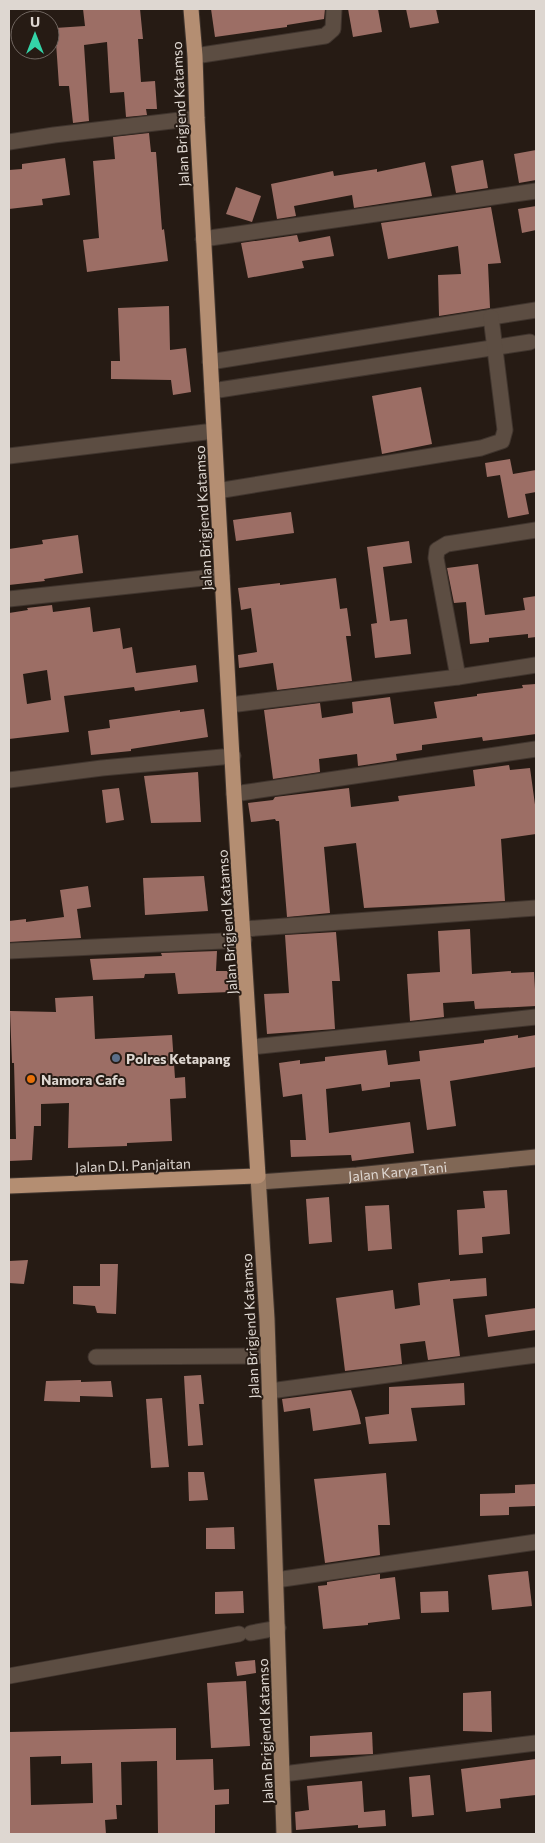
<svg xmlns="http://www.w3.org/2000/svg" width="545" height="1843" viewBox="0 0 545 1843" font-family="Commissioner,sans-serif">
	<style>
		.building { fill: #9c6e65; fill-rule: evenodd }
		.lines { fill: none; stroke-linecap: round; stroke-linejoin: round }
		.street-casing { stroke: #40352e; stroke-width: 17 }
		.secondary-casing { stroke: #40352e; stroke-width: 17 }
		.primary-casing { stroke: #40352e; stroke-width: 17 }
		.highway-casing { stroke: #40352e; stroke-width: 17 }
		.street { stroke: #5c4d42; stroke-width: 15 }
		.secondary { stroke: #806755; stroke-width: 15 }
		.primary { stroke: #9b7c64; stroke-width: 15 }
		.highway { stroke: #b48e72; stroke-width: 15 }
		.service-dot { fill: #5c6f8a; stroke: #261b14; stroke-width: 2 }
		.food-dot { fill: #e8710a; stroke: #261b14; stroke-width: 2 }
		.labels { text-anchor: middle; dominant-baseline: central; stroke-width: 4; stroke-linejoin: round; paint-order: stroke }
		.street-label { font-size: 14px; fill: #ded7d1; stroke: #261b14 }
		.poi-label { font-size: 14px; font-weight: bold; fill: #ded7d1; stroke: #261b14; text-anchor: start }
	</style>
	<rect width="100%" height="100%" fill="#261b14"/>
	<!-- building -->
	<g class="building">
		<polygon points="83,9 140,9 143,39 138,39 141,82 155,81 157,109 146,109 147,115 126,117 124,92 110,93 107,42 84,45 89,121 73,123 69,86 59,86 55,28 85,26"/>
		<polygon points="211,9 325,9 324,19 287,25 287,27 215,37"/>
		<polygon points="348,9 378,9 382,32 353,37"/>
		<polygon points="406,9 436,9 439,23 410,28"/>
		<polygon points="149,133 151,152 156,152 162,230 164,229 168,261 87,272 83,240 99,238 93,161 115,159 113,137"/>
		<polygon points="536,150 536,180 519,183 514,154"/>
		<polygon points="65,158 70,195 42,199 43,205 9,209 9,170 22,169 22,164"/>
		<polygon points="483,160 488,188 456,193 451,166"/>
		<polygon points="425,162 432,196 354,208 352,195 294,206 296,216 277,219 271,184 333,171 334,176 377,169 377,172"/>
		<polygon points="236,187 261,196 252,222 226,214"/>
		<polygon points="536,206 536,230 522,233 518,209"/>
		<polygon points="491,207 501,263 488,264 490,308 439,316 438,275 461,274 458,246 388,259 381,223"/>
		<polygon points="297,235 299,242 330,236 334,256 302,261 304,268 248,278 241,243"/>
		<polygon points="169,306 170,350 186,348 191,392 173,395 171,380 111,379 111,361 120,361 118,308"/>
		<polygon points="421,387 432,444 382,454 372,396"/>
		<polygon points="510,459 513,474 536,470 536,492 525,494 529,514 508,518 500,475 487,477 485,463"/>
		<polygon points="291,512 294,533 236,541 233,520"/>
		<polygon points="78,535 83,573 44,579 45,581 9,585 9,549 43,544 42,540"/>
		<polygon points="409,541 412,563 383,567 390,621 407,619 411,654 375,658 371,624 377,623 367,547"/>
		<polygon points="478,564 485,615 525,610 523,598 536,596 536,637 528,638 528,634 489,638 489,642 470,644 466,602 454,603 447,568"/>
		<polygon points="336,578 340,609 347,608 351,636 346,636 352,681 277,690 273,663 239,668 238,655 257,652 251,608 241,610 238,588 280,583 280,585"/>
		<path d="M52,605L53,612L90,607L93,632L120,628L123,649L132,647L136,673L196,665L198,682L135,691L134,687L64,696L69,732L9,739V613L28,610L27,608ZM47,670L51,700L27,704L23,674Z"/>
		<polygon points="536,684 536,734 483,741 482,737 422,745 422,750 396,754 397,760 358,766 357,754 319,759 320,772 273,779 264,710 320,703 322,718 353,713 352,702 390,697 394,724 437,718 434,702 477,696 477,694 523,688 522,685"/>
		<polygon points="204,709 208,737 131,749 131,751 91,755 88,731 110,728 109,720 180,710 180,712"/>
		<polygon points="509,765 510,770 530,768 536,812 536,834 501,839 505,901 364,908 356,843 324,847 330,913 287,917 279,821 276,821 275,819 251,822 248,803 273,800 275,797 349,788 351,807 399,801 398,796 475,786 473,770"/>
		<polygon points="198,772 201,822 151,823 144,776"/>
		<polygon points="119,788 124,820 106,823 102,790"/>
		<polygon points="204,876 208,911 145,915 143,878"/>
		<polygon points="88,886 91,907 77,909 81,938 9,942 9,921 26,919 26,922 64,917 60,890"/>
		<polygon points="470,929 472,974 511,971 511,973 534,972 536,1006 475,1009 474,1001 443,1003 444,1017 410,1021 407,974 440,972 438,931"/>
		<polygon points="336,932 340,981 332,981 335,1029 267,1034 264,994 289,993 285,935"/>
		<polygon points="217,951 216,971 231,971 230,992 178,994 175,973 145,974 144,978 93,980 90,959 162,956 161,953"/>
		<polygon points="93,996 95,1039 172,1035 175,1078 185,1077 186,1098 170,1099 172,1141 127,1143 127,1146 68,1148 69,1103 41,1104 41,1126 34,1126 32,1160 9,1161 9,1139 16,1139 14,1063 12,1063 10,1011 56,1012 55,998"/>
		<polygon points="518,1035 518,1038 536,1035 536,1067 450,1081 456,1126 427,1130 420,1079 390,1082 390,1087 362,1091 361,1084 326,1089 329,1133 410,1122 414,1153 352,1161 351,1155 291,1157 290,1140 306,1140 302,1094 283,1097 279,1063 300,1060 300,1064 325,1061 325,1057 386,1050 388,1065 420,1061 419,1051 484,1043 484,1040"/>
		<polygon points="507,1190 510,1234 482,1237 483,1253 459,1255 457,1210 485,1208 483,1191"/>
		<polygon points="329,1197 332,1242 309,1244 306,1199"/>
		<polygon points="389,1205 392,1249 368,1251 365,1206"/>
		<polygon points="28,1260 24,1284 9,1283 9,1261"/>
		<polygon points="100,1264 118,1264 116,1314 97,1313 95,1306 73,1304 73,1286 100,1286"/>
		<polygon points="486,1278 487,1296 453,1299 460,1356 428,1360 425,1341 400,1344 402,1364 345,1371 336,1298 393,1290 395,1309 420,1305 418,1283 450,1279 450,1281"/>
		<polygon points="536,1308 536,1330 488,1337 485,1315"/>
		<polygon points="201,1375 204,1404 199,1404 203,1445 188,1446 184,1376"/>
		<polygon points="81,1380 81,1382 111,1381 113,1397 80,1396 80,1402 44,1401 46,1381"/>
		<polygon points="464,1383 465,1405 411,1408 417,1441 369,1444 365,1417 389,1414 389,1387"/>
		<polygon points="351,1390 358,1411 361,1424 313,1431 310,1408 284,1412 282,1399"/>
		<polygon points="162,1398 169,1467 151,1468 146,1399"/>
		<polygon points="188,1472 204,1472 208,1500 189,1501"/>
		<polygon points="386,1473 390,1525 378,1525 380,1555 325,1563 314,1479"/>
		<polygon points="536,1484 536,1506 509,1507 509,1515 480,1516 480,1494 515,1493 515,1485"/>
		<polygon points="234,1527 235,1549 206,1549 206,1528"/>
		<polygon points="528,1571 532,1606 492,1610 488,1575"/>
		<polygon points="380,1574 380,1579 395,1577 400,1619 368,1623 368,1625 323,1629 318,1586 327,1585 327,1582"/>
		<polygon points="243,1591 244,1613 215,1614 215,1592"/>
		<polygon points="448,1591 449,1612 421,1613 420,1592"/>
		<polygon points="255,1660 256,1673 237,1676 235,1662"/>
		<polygon points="246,1681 250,1746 211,1748 207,1683"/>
		<polygon points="491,1691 492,1732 463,1731 463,1693"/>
		<path d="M176,1728V1760L213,1759L214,1790L229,1789V1804L215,1805V1834H158L157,1761L121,1762L122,1805H116L117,1819L105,1820L106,1834H9V1732ZM61,1756V1764L92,1763L93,1803L31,1805L30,1757Z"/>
		<polygon points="372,1732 373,1754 310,1757 310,1736"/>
		<polygon points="536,1759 536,1795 500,1799 501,1808 466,1812 461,1769"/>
		<polygon points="430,1775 434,1815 412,1817 409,1777"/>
		<polygon points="362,1781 364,1812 385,1810 386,1826 358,1828 358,1825 296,1830 295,1812 309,1810 307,1786"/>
	</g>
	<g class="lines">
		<defs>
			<g id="street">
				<polyline points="195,56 325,36 333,29 334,9"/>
				<polyline points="9,142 54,135 197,118"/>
				<polyline points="203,239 536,191"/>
				<polyline points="210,362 536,310"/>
				<polyline points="212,391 530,342"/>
				<polyline points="9,456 214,431"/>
				<polyline points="217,491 481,448 502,441 505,430 491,317"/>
				<polyline points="9,599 222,576"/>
				<polyline points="458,677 436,558 437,550 447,544 536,530"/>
				<polyline points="230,705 458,677 536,665"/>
				<polyline points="9,780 102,768 233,756"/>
				<polyline points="234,794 536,749"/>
				<polyline points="244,929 536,908"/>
				<polyline points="9,951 244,940"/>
				<polyline points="251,1047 536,1017"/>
				<polyline points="96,1357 268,1356"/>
				<polyline points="270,1391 536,1355"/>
				<polyline points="276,1580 536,1542"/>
				<polyline points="251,1633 278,1628"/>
				<polyline points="9,1676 239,1634"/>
				<polyline points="283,1774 536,1743"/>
			</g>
			<g id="secondary">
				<path id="s1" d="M259,1182L357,1175L536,1157"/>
			</g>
			<polyline id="primary" points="258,1176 267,1319 284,1834"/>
			<polyline id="highway" points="9,1186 258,1176 234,794 197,118 195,56 191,9"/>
		</defs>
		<!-- street casing -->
		<use href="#street" class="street-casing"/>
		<!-- secondary casing -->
		<use href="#secondary" class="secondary-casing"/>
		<!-- primary casing -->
		<use href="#primary" class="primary-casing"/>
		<!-- highway casing -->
		<use href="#highway" class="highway-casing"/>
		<!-- street -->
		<use href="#street" class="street"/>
		<!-- secondary -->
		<use href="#secondary" class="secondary"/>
		<!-- primary -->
		<use href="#primary" class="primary"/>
		<!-- highway -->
		<use href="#highway" class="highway"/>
	</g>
	<!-- markers -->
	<circle class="service-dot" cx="116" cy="1058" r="5"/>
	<circle class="food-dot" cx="31" cy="1079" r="5"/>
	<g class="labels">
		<!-- street labels -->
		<g class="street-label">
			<text transform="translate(180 114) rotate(-93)">Jalan Brigjend Katamso</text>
			<text transform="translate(203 518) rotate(-93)">Jalan Brigjend Katamso</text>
			<text transform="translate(227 922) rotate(-94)">Jalan Brigjend Katamso</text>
			<text transform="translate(133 1165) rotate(-2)">Jalan D.I. Panjaitan</text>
			<text stroke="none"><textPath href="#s1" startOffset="139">Jalan Karya Tani</textPath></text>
			<text transform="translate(250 1326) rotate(-93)">Jalan Brigjend Katamso</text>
			<text transform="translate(265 1731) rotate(-92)">Jalan Brigjend Katamso</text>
		</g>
		<!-- poi labels -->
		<g class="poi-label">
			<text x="126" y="1058">Polres Ketapang</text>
			<text x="41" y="1079">Namora Cafe</text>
		</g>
	</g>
	<!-- border -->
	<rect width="545" height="1843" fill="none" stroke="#ded7d1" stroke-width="20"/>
	<!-- north arrow -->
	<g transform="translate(35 35)"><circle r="24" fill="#261b14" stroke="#706660"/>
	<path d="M0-4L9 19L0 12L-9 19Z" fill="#34d4a8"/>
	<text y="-8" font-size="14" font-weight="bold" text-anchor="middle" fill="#ded7d1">U</text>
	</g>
</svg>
